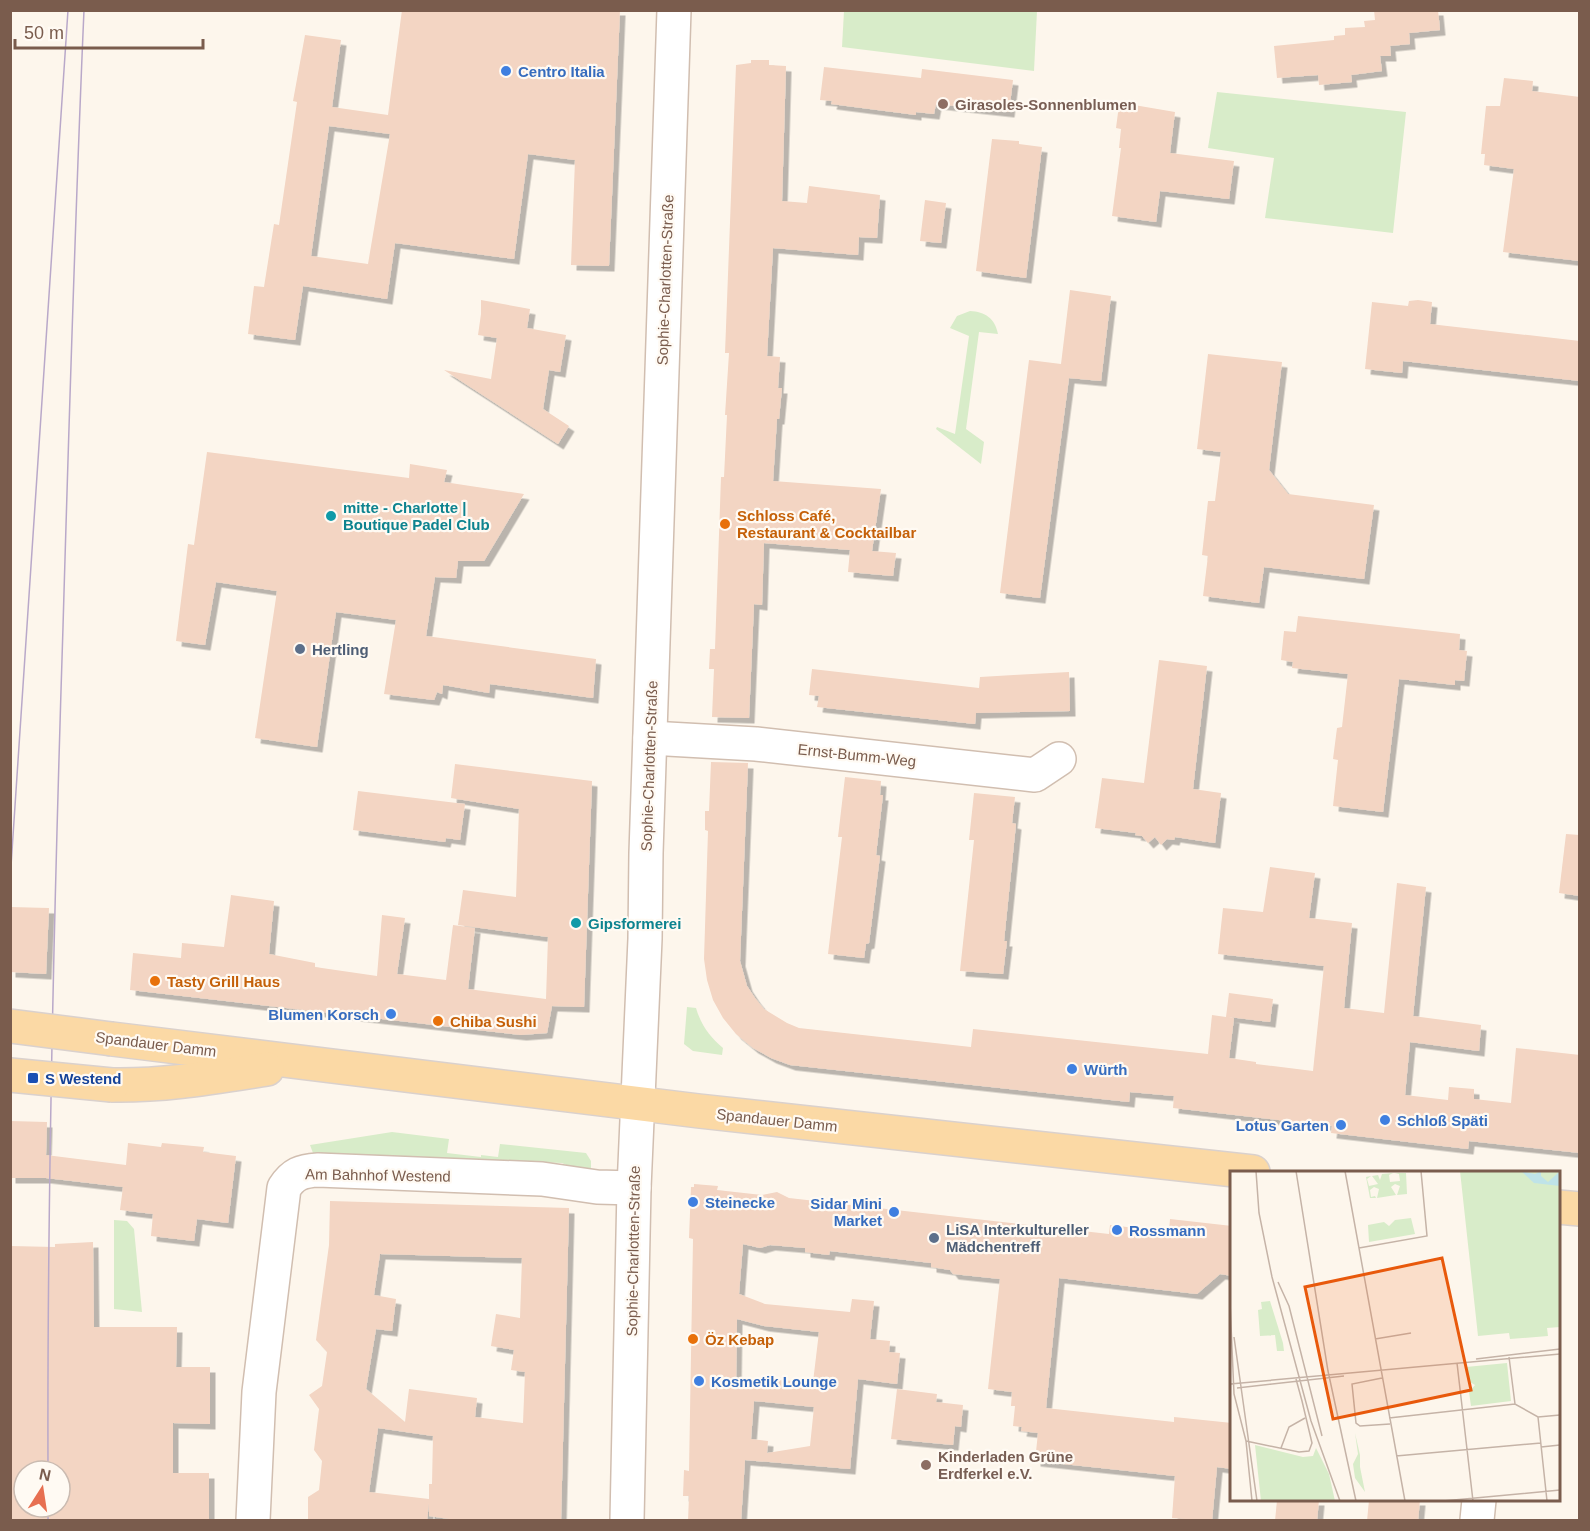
<svg xmlns="http://www.w3.org/2000/svg" width="1590" height="1531" viewBox="0 0 1590 1531" font-family="Helvetica,sans-serif">
	<style>
		.green { fill: #d8ecc9 }
		.building { fill: #f3d5c3; fill-rule: evenodd; filter: url(#shadow) }
		.lines { fill: none; stroke-linecap: round; stroke-linejoin: round }
		.minor-casing { stroke: #d1beb0; stroke-width: 36 }
		.major-casing { stroke: #dad1cd; stroke-width: 36 }
		.minor { stroke: #fff; stroke-width: 33 }
		.major { stroke: #fbd9a5; stroke-width: 33 }
		.tram { stroke: #b9a8c9; stroke-width: 1.5 }
		.major-bridge-casing { stroke: #dad1cd; stroke-width: 36; stroke-linecap: butt }
		.major-bridge { stroke: #fbd9a5; stroke-width: 33 }
		.shop-dot { fill: #3f7fe0; stroke: #fffaf3; stroke-width: 2 }
		.education-dot { fill: #8d6e63; stroke: #fffaf3; stroke-width: 2 }
		.culture-dot { fill: #0f9aa8; stroke: #fffaf3; stroke-width: 2 }
		.food-dot { fill: #e8710a; stroke: #fffaf3; stroke-width: 2 }
		.service-dot { fill: #5c6f8a; stroke: #fffaf3; stroke-width: 2 }
		.transit-dot { fill: #1a4fb4; stroke: #fffaf3; stroke-width: 2 }
		.labels { text-anchor: middle; dominant-baseline: central; stroke-width: 4.5; stroke-linejoin: round; paint-order: stroke }
		.shop-label { font-size: 15px; font-weight: bold; fill: #366cbe; stroke: #fffaf3; text-anchor: start }
		.education-label { font-size: 15px; font-weight: bold; fill: #785e54; stroke: #fffaf3; text-anchor: start }
		.street-label { font-size: 15px; fill: #7a5c4d; stroke: #fffaf3 }
		.culture-label { font-size: 15px; font-weight: bold; fill: #0d838f; stroke: #fffaf3; text-anchor: start }
		.food-label { font-size: 15px; font-weight: bold; fill: #c56008; stroke: #fffaf3; text-anchor: start }
		.service-label { font-size: 15px; font-weight: bold; fill: #4e5e75; stroke: #fffaf3; text-anchor: start }
		.transit-label { font-size: 15px; font-weight: bold; fill: #164399; stroke: #fffaf3; text-anchor: start }
		.inset-road { fill: none; stroke: #c5b3a7; stroke-width: 1.5 }
		.view { fill: #e8590c; fill-opacity: 0.15; stroke: #e8590c; stroke-width: 3 }
		.inset-edge { fill: none; stroke: #7a5c4d; stroke-width: 3 }
	</style>
	<defs>
		<filter id="shadow"><feDropShadow dx="5.5" dy="5.5" stdDeviation="0" flood-color="#0004"/></filter>
	</defs>
	<rect width="100%" height="100%" fill="#fdf6ec"/>
	<!-- green -->
	<g class="green">
		<polygon points="844,11 1037,11 1034,71 842,47"/>
		<polygon points="1217,92 1406,112 1393,233 1265,218 1274,158 1208,148"/>
		<path d="M970,311C985,312 995,318 998,334L979,332L966,429L984,442L981,464L936,429L937,427L955,434L969,336L950,328L957,316Z"/>
		<path d="M687,1007L696,1008C701,1025 710,1037 723,1048L722,1055L693,1051L684,1044Z"/>
		<polygon points="392,1132 449,1139 447,1153 481,1157 481,1155 498,1157 500,1144 586,1153 591,1161 591,1172 577,1170 562,1163 313,1153 310,1145"/>
		<polygon points="114,1220 127,1221 134,1229 142,1312 114,1309"/>
	</g>
	<!-- building -->
	<g class="building">
		<path d="M402,10H620L609,266L571,265L575,160L528,154L514,259L395,243L387,299L303,286L295,340L248,334L254,286L264,287L274,224L279,225L297,102L293,101L305,35L341,40L332,107L388,115ZM329,126L390,134L368,264L311,256Z"/>
		<polygon points="1374,10 1438,10 1440,30 1409,33 1410,44 1390,46 1391,56 1380,56 1382,71 1351,75 1352,82 1319,85 1318,75 1277,78 1274,46 1334,40 1334,36 1345,35 1345,28 1365,27 1364,21 1375,20"/>
		<polygon points="751,60 769,60 769,65 786,66 782,201 807,203 809,186 880,195 877,238 859,237 858,255 773,248 767,356 780,357 778,388 782,388 779,419 777,419 773,481 881,489 872,551 896,553 893,576 848,572 850,550 764,543 762,605 754,604 749,718 712,717 714,669 709,669 710,649 715,649 721,477 724,477 727,415 725,415 729,353 725,353 736,65 751,63"/>
		<polygon points="824,67 921,78 922,69 1013,80 1009,112 936,104 934,114 916,112 916,115 831,104 832,101 820,100"/>
		<polygon points="1504,78 1533,81 1532,91 1580,97 1580,261 1503,252 1514,169 1484,165 1485,154 1481,154 1486,106 1500,106"/>
		<polygon points="1119,105 1134,106 1134,105 1175,112 1170,153 1234,161 1229,199 1160,191 1156,222 1112,216 1121,148 1119,148 1121,129 1116,128"/>
		<polygon points="992,139 1019,141 1019,144 1042,147 1026,278 976,271"/>
		<polygon points="925,200 946,203 941,243 920,241"/>
		<polygon points="1070,290 1111,296 1101,381 1069,378 1040,598 1000,593 1029,360 1061,364"/>
		<polygon points="481,300 530,309 527,328 566,335 560,372 549,370 543,409 569,426 558,444 444,370 491,379 497,338 478,335 481,314"/>
		<polygon points="1418,300 1432,302 1430,324 1580,341 1580,381 1403,361 1402,373 1365,369 1372,302 1408,306 1409,301"/>
		<polygon points="1208,354 1282,362 1269,470 1288,494 1374,505 1364,579 1264,567 1259,603 1203,596 1208,556 1202,555 1208,501 1215,501 1221,452 1197,449"/>
		<polygon points="207,452 409,478 410,464 447,470 444,482 524,494 484,561 458,561 456,578 435,577 426,636 596,659 593,698 490,684 489,693 443,685 442,694 437,692 434,700 384,694 396,620 336,612 317,747 255,738 277,591 216,582 205,645 176,641 188,544 194,545"/>
		<polygon points="1298,616 1460,634 1459,650 1467,651 1464,681 1455,680 1455,685 1399,679 1383,812 1333,806 1338,760 1333,759 1337,728 1342,727 1348,674 1292,668 1293,662 1281,660 1284,631 1296,632"/>
		<polygon points="1159,660 1207,666 1193,789 1221,793 1215,843 1175,837 1174,840 1167,839 1161,845 1155,837 1148,843 1142,836 1135,835 1136,833 1095,828 1102,778 1144,783"/>
		<polygon points="812,669 979,688 980,677 1069,672 1070,711 976,713 975,724 817,707 819,696 809,695"/>
		<polygon points="711,762 748,763 740,961 747,986 755,998 764,1009 787,1023 799,1028 971,1047 973,1029 1208,1054 1212,1015 1226,1017 1229,993 1273,999 1270,1022 1229,1017 1234,1018 1229,1058 1256,1062 1256,1064 1313,1071 1324,966 1218,954 1223,908 1263,912 1270,867 1315,873 1309,918 1352,923 1344,1008 1384,1013 1397,883 1426,887 1413,1016 1481,1025 1479,1051 1410,1042 1405,1095 1448,1100 1449,1087 1474,1089 1474,1099 1511,1103 1516,1048 1580,1055 1580,1153 1469,1141 1468,1149 1331,1133 1332,1126 1173,1108 1174,1096 1130,1092 1129,1102 790,1065 771,1058 753,1048 736,1034 723,1018 713,1000 707,980 704,959 708,831 705,830 705,811 709,811"/>
		<polygon points="455,764 592,781 584,1007 552,1006 547,1033 521,1035 130,990 133,953 181,958 182,943 224,947 231,895 274,901 269,954 315,963 315,967 377,976 382,915 405,918 397,974 446,980 453,925 475,928 468,989 546,999 548,937 458,925 463,890 516,897 519,809 451,798"/>
		<polygon points="845,777 881,781 880,795 883,795 876,855 880,856 869,943 866,944 864,958 828,954 842,837 838,837"/>
		<polygon points="358,791 465,804 460,840 446,838 445,842 353,830"/>
		<polygon points="974,793 1015,797 1012,823 1016,824 1004,941 1007,941 1003,974 960,971 974,840 969,840"/>
		<polygon points="1566,834 1580,835 1580,896 1559,893"/>
		<polygon points="10,907 49,908 46,974 10,972"/>
		<polygon points="10,1121 47,1122 46,1155 126,1165 128,1143 161,1147 162,1143 204,1147 203,1152 236,1156 228,1223 197,1219 194,1241 151,1236 153,1214 120,1210 123,1187 46,1178 10,1178"/>
		<path d="M694,1184L718,1186L717,1190L762,1195L777,1192L789,1198L1109,1234L1110,1225L1169,1232L1170,1219L1232,1226V1276L1220,1274L1197,1294L1059,1278L1046,1408L1174,1422V1417L1232,1423V1469L1217,1467L1212,1521L1172,1518L1175,1476L1035,1461L1038,1433L1021,1431L1022,1427L1013,1426L1015,1406H1011L1012,1392L988,1389L1000,1279L953,1274L950,1270L931,1267V1263L830,1251L829,1255L805,1252V1248L770,1245L760,1248L743,1244L739,1294L765,1304L850,1312L852,1299L874,1301L870,1339L890,1341L889,1352L900,1353L897,1384L858,1379L850,1469L745,1460L741,1521H688L689,1496H683L684,1470L689,1471L693,1239L689,1238L691,1187H694ZM737,1319L764,1326L819,1332L813,1382L759,1379L736,1387ZM754,1401L814,1407L810,1446L767,1453L768,1441L751,1439Z"/>
		<path d="M330,1201L569,1208L561,1521H463L429,1516V1503L427,1521H308V1497L319,1490L322,1461L314,1450L319,1409L309,1395L322,1386L327,1352L316,1340L329,1245ZM380,1254L522,1258L520,1318L496,1314L491,1346L514,1350L511,1370L525,1372L523,1423L475,1417L477,1398L409,1389L405,1422L366,1389L376,1329L392,1331L396,1299L374,1295ZM378,1428L433,1436L432,1484H429V1499L369,1492Z"/>
		<path d="M93,1242L94,1327H177L176,1367H210V1424L173,1423V1473H209V1521H10V1246L55,1247V1244ZM24,1471H60V1507H24Z"/>
		<polygon points="897,1389 937,1394 936,1402 963,1405 961,1427 955,1426 953,1445 891,1439"/>
		<polygon points="1277,1500 1319,1500 1317,1521 1275,1521"/>
		<polygon points="1369,1500 1420,1500 1418,1521 1367,1521"/>
	</g>
	<g class="lines">
		<defs>
			<g id="minor">
				<polyline points="650,738 756,744 1035,775 1059,759"/>
				<path d="M253,1520L259,1392L284,1188C293,1174 301,1171 318,1170L542,1179L597,1187L634,1188"/>
				<polyline points="627,1520 634,1188 645,939 646,853 674,10"/>
				<polyline points="1477,1520 1479,1500"/>
			</g>
			<g id="major">
				<polyline points="112,1039 699,1111 1253,1172"/>
				<path d="M112,1085C165,1086 215,1077 267,1069"/>
				<polyline points="1558,1207 1580,1209"/>
			</g>
		</defs>
		<!-- minor casing -->
		<use href="#minor" class="minor-casing"/>
		<!-- major casing -->
		<use href="#major" class="major-casing"/>
		<!-- minor -->
		<use href="#minor" class="minor"/>
		<!-- major -->
		<use href="#major" class="major"/>
		<!-- tram -->
		<g class="tram">
			<polyline points="10,881 68,10"/>
			<path d="M48,1471C47,1189 54,908 63,627C69,421 75,216 84,10"/>
			<polyline points="48,1507 48,1520"/>
		</g>
		<defs>
			<g id="major-bridge">
				<polyline points="10,1026 112,1039"/>
				<polyline points="10,1075 112,1085"/>
			</g>
		</defs>
		<!-- major-bridge casing -->
		<use href="#major-bridge" class="major-bridge-casing"/>
		<!-- major-bridge -->
		<use href="#major-bridge" class="major-bridge"/>
	</g>
	<!-- markers -->
	<g class="shop-dot">
		<circle cx="506" cy="71" r="6"/>
		<circle cx="391" cy="1014" r="6"/>
		<circle cx="1072" cy="1069" r="6"/>
		<circle cx="1385" cy="1120" r="6"/>
		<circle cx="1341" cy="1125" r="6"/>
		<circle cx="693" cy="1202" r="6"/>
		<circle cx="894" cy="1212" r="6"/>
		<circle cx="1117" cy="1230" r="6"/>
		<circle cx="699" cy="1381" r="6"/>
	</g>
	<g class="education-dot">
		<circle cx="943" cy="104" r="6"/>
		<circle cx="926" cy="1465" r="6"/>
	</g>
	<g class="culture-dot">
		<circle cx="331" cy="516" r="6"/>
		<circle cx="576" cy="923" r="6"/>
	</g>
	<g class="food-dot">
		<circle cx="725" cy="524" r="6"/>
		<circle cx="155" cy="981" r="6"/>
		<circle cx="438" cy="1021" r="6"/>
		<circle cx="693" cy="1339" r="6"/>
	</g>
	<g class="service-dot">
		<circle cx="300" cy="649" r="6"/>
		<circle cx="934" cy="1238" r="6"/>
	</g>
	<rect class="transit-dot" x="27" y="1072" width="12" height="12" rx="3"/>
	<g class="labels">
		<!-- shop labels -->
		<g class="shop-label">
			<text x="518" y="71">Centro Italia</text>
			<text x="379" y="1014" text-anchor="end">Blumen Korsch</text>
			<text x="1084" y="1069">Würth</text>
			<text x="1397" y="1120">Schloß Späti</text>
			<text x="1329" y="1125" text-anchor="end">Lotus Garten</text>
			<text x="705" y="1202">Steinecke</text>
			<text x="882" y="1203" text-anchor="end">Sidar Mini<tspan x="882" dy="17">Market</tspan></text>
			<text x="1129" y="1230">Rossmann</text>
			<text x="711" y="1381">Kosmetik Lounge</text>
		</g>
		<!-- education labels -->
		<g class="education-label">
			<text x="955" y="104">Girasoles-Sonnenblumen</text>
			<text x="938" y="1456">Kinderladen Grüne<tspan x="938" dy="17">Erdferkel e.V.</tspan></text>
		</g>
		<!-- street labels -->
		<g class="street-label">
			<text transform="translate(665 280) rotate(-88)">Sophie-Charlotten-Straße</text>
			<text transform="translate(857 755) rotate(6)">Ernst-Bumm-Weg</text>
			<text transform="translate(649 766) rotate(-88)">Sophie-Charlotten-Straße</text>
			<text transform="translate(156 1044) rotate(7)">Spandauer Damm</text>
			<text transform="translate(777 1120) rotate(6)">Spandauer Damm</text>
			<text transform="translate(378 1175) rotate(1)">Am Bahnhof Westend</text>
			<text transform="translate(633 1251) rotate(-89)">Sophie-Charlotten-Straße</text>
		</g>
		<!-- culture labels -->
		<g class="culture-label">
			<text x="343" y="507">mitte - Charlotte |<tspan x="343" dy="17">Boutique Padel Club</tspan></text>
			<text x="588" y="923">Gipsformerei</text>
		</g>
		<!-- food labels -->
		<g class="food-label">
			<text x="737" y="515">Schloss Café,<tspan x="737" dy="17">Restaurant &amp; Cocktailbar</tspan></text>
			<text x="167" y="981">Tasty Grill Haus</text>
			<text x="450" y="1021">Chiba Sushi</text>
			<text x="705" y="1339">Öz Kebap</text>
		</g>
		<!-- service labels -->
		<g class="service-label">
			<text x="312" y="649">Hertling</text>
			<text x="946" y="1229">LiSA Interkultureller<tspan x="946" dy="17">Mädchentreff</tspan></text>
		</g>
		<!-- transit labels -->
		<g class="transit-label">
			<text x="45" y="1078">S Westend</text>
		</g>
	</g>
	<!-- overview -->
	<g transform="translate(1230 1171)">
		<rect width="330" height="330" fill="#fdf6ec"/>
		<path d="M230,0H330V156L317,157L318,165L280,168L279,162L248,165ZM163,2L159,4L160,11L170,10L169,3L165,2H176L177,23L167,24L170,15L165,13L161,16L166,24L147,27L149,18L144,16L140,19L141,26L145,25L146,27H140L136,6L141,5L137,8L139,15L148,13L142,5L148,4L150,9L152,3ZM181,47L185,63L139,71L138,54L154,51L159,55L165,49ZM40,130L53,172L54,180H47L45,164L30,165L28,139L32,138L31,131ZM277,192L281,230L241,235L239,221L245,214L238,210L236,196ZM125,262L130,284V296L135,321L125,307L123,293L128,283ZM25,274L73,286L83,285L86,277L99,303L105,330H31Z" fill="#d8ecc9"/>
		<path d="M291,0L305,3L311,0V5L318,11L330,0V15L304,12Z" fill="#bfe3e8"/>
		<path class="inset-road" d="M26,0L29,42L42,106L81,250L110,330M66,0L98,200L126,330M115,0L175,330M129,77L197,65L191,0M48,111L59,135L92,265M0,131L4,223L16,270L22,330M4,166L27,330M145,168L181,162M279,186L285,233M246,188L330,178M227,192L243,330M152,207L122,213L126,252L130,255L160,253M66,208L72,230M0,213L330,183M7,217L114,205M308,246L317,330M159,247L285,233L308,246L330,244M16,270L69,281L79,280L82,272L72,230M311,276L330,274M51,277L59,256L75,247M166,285L311,272M213,330L330,319"/>
		<path class="view" d="M212,87L241,219L103,248L75,116Z"/>
		<rect width="330" height="330" class="inset-edge"/>
	</g>
	<!-- border -->
	<rect width="1590" height="1531" fill="none" stroke="#7a5c4d" stroke-width="24"/>
	<!-- north arrow -->
	<g transform="translate(42 1489) rotate(12)"><circle r="28" fill="#fffaf3" stroke="#cabbb1" stroke-width="1.5"/>
	<path d="M0-4.5L10 22L0 15L-10 22Z" fill="#e76f51"/>
	<text y="-9" font-size="16" font-weight="bold" text-anchor="middle" fill="#7a5c4d">N</text>
	</g>
	<!-- scale -->
	<path d="M15 39v9h188v-9" fill="none" stroke="#7a5c4d" stroke-width="3"/>
	<text x="24" y="39" font-size="18" fill="#7a5c4d" stroke="#fffaf3" stroke-width="4.5" paint-order="stroke">50 m</text>
</svg>
